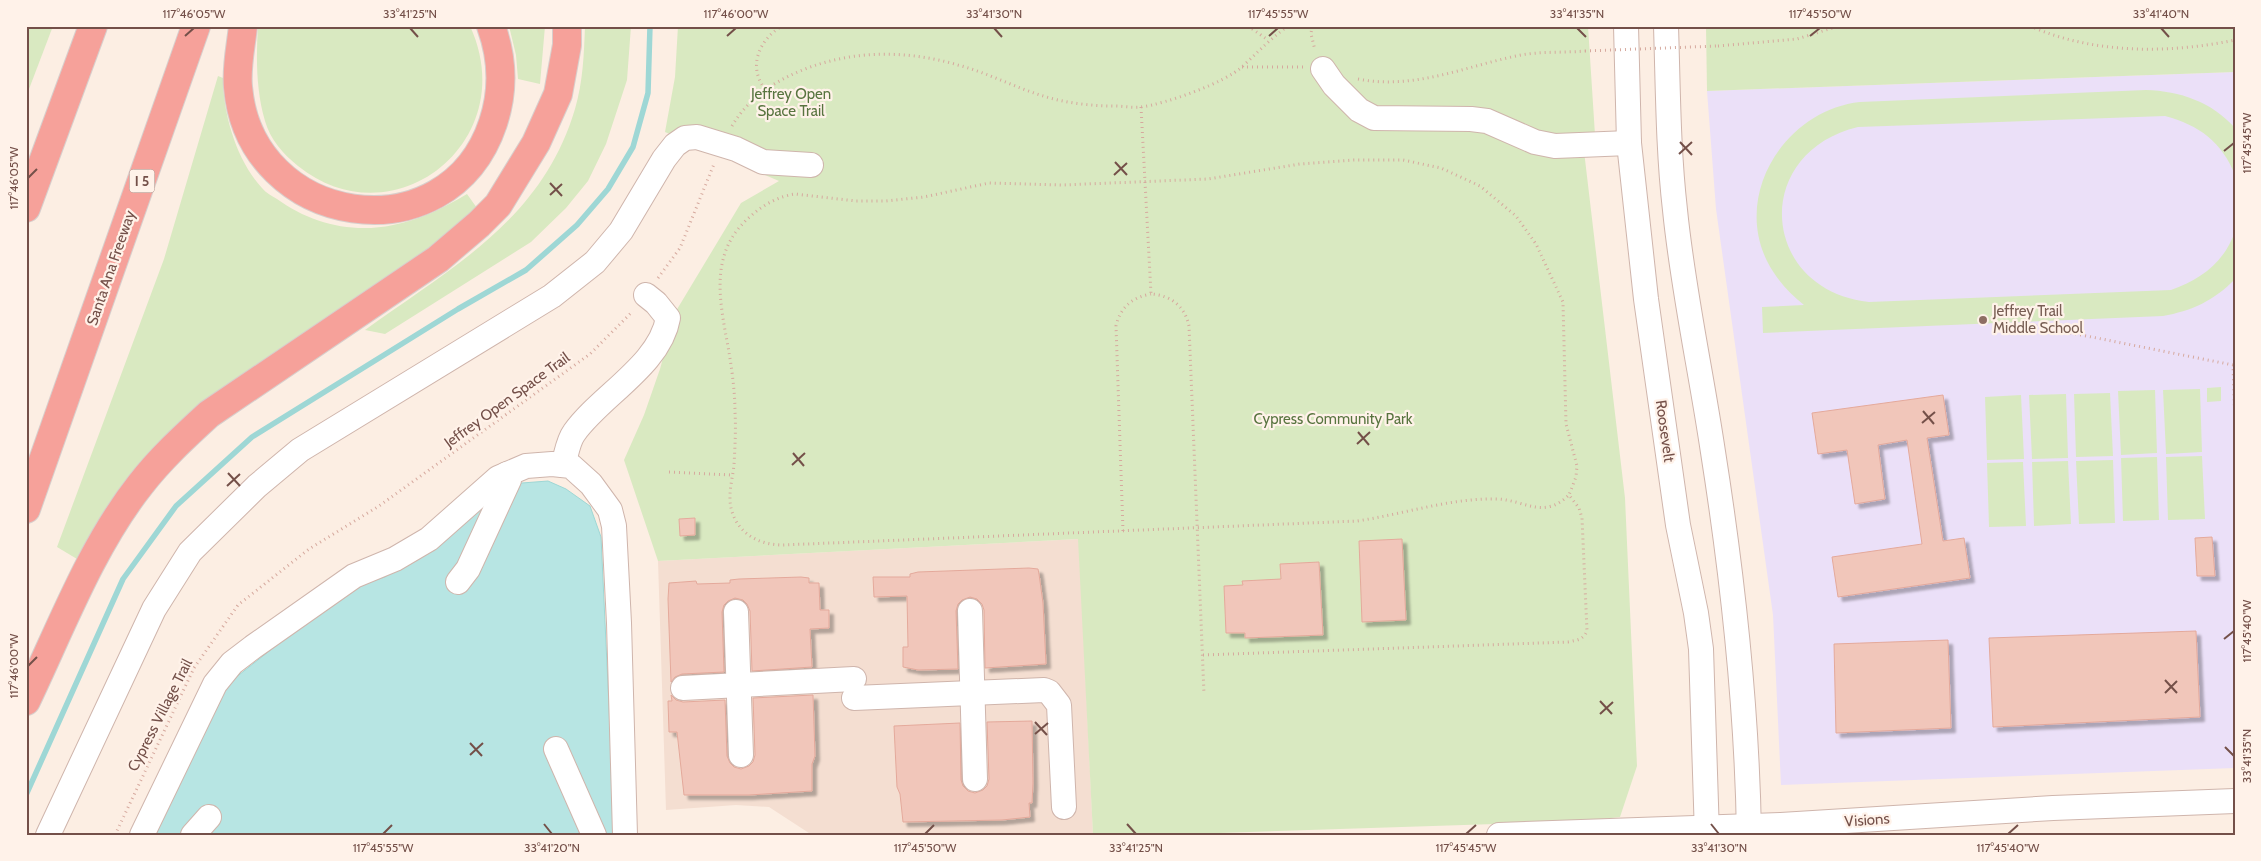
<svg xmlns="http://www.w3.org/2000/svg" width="2261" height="861" viewBox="0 0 2261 861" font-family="Cabin,sans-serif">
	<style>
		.residential { fill: #f4ded1 }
		.education { fill: #ebe0f8 }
		.green { fill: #d9e9c1 }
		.water { fill: #b7e5e3; stroke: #9ed7d5 }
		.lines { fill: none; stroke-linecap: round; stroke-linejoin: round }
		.stream { stroke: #9ed7d5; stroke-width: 5.5 }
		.building { fill: #f1c6ba; stroke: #e4a99b; filter: url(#shadow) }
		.minor-casing { stroke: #cfb5ac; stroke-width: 26 }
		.highway-casing { stroke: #d8cecc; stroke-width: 30 }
		.path { stroke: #d6a99e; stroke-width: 3; stroke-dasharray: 1 4; stroke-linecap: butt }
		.minor { stroke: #fff; stroke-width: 24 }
		.highway { stroke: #f6a19a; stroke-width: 28 }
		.path-bridge { stroke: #d6a99e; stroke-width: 3; stroke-dasharray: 1 4; stroke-linecap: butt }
		.ticks { fill: none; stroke: #745049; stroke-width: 2 }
		.education-dot { fill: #8d6e63; stroke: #fff2e9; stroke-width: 2 }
		.labels { text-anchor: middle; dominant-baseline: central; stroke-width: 4.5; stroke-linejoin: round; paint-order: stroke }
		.shield { fill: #fff2e9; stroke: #9e8179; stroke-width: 1 }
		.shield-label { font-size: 14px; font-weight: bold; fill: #745049 }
		.park-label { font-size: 15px; fill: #58743f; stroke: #fff2e9 }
		.street-label { font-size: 15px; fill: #745049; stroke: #fff2e9 }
		.education-label { font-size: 15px; fill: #785e54; stroke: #fff2e9; text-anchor: start }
		.neatline { fill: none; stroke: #745049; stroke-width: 2 }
		.ticks-label { font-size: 12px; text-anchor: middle; fill: #745049 }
	</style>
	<defs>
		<filter id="shadow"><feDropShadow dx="4.5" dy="4.5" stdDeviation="1" flood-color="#0004"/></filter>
	</defs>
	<rect width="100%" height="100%" fill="#fceee3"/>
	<!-- residential -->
	<polygon class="residential" points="1079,539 1093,835 812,835 769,807 736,805 666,810 658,561"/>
	<!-- education -->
	<polygon class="education" points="2235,72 2235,768 1781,785 1773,615 1716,209 1707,91"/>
	<!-- green -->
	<g class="green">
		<polygon points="26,26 53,26 26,97"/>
		<path d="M258,26H470C523,141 394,243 298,166C283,154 270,139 265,121C256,90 256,58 258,26Z"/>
		<polygon points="509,26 545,26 540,84 518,79 516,55"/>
		<path d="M585,26H631L627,80L606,144L588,181L566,208L531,242L385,334L365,330C452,267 542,220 575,109C583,82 584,54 585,26Z"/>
		<polygon points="678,26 1588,26 1595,135 1584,151 1625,498 1637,766 1620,817 1586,821 1159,835 1093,835 1078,539 658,561 624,460 644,415 660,369 676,311 741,203 779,181 665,132 675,77"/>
		<polygon points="1706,26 2235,26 2235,72 1707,91"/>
		<path d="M218,76L223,78C223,115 237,161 262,188C266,193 272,196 277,199C310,223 352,234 393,225C420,220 443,208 467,194L477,208L447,236L186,418C141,457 105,506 77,559L57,547L164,259Z"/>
		<path d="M2146,90C2180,91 2212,102 2235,128V175C2222,142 2199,125 2165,116L1858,127C1750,153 1760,290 1869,302L2171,290C2200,280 2225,262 2235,231V279C2214,301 2191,311 2163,316L1763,333L1762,307L1804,305C1789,293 1776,279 1767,261C1733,192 1787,110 1860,102Z"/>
		<polygon points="2221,387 2221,401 2207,402 2207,388"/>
		<polygon points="2200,389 2202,452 2166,454 2163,390"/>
		<polygon points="2155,390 2157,453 2121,455 2118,391"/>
		<polygon points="2110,393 2113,456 2076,457 2074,394"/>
		<polygon points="2066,394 2068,458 2032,459 2029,395"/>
		<polygon points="2021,395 2024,459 1987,460 1985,397"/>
		<polygon points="2202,456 2205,519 2168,520 2166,457"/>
		<polygon points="2157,457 2159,520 2123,521 2121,458"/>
		<polygon points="2113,460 2115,523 2079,524 2076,461"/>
		<polygon points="2068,461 2071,524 2034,526 2032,462"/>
		<polygon points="2023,462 2026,526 1989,527 1987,463"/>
	</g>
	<!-- water -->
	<polygon class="water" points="548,481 566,489 590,506 601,537 615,835 153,835 225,686 316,614 356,586 385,577 435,543 499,491 522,483"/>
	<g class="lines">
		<!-- stream -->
		<polyline class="stream" points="26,795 123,579 176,506 252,437 458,309 526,270 577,225 608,189 633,147 648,93 650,26"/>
	</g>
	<!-- building -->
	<g class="building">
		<polygon points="1943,395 1949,435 1927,438 1943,541 1964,538 1970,578 1838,597 1832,557 1922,544 1907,440 1878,445 1885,499 1855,504 1847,450 1818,454 1812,413"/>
		<polygon points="695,518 695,535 680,536 679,519"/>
		<polygon points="2212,537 2215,576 2197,576 2195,538"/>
		<polygon points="1402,539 1406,620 1362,622 1359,541"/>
		<polygon points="1319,562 1323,635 1245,638 1245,633 1226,633 1224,586 1243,585 1242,581 1281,579 1280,564"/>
		<polygon points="1029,568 1038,569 1039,574 1043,603 1046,664 985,668 984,610 982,604 977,599 970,597 962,600 958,604 956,611 958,669 918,670 903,667 903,647 908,647 907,596 874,597 873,577 910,577 910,574 918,572"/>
		<polygon points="801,577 809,578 809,583 819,583 820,610 829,610 829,628 810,629 812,667 752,671 750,611 747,604 743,600 735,598 728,601 724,605 722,612 724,672 682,674 675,677 671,682 668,599 669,583 696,581 697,584 730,583 730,580 739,579"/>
		<polygon points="2196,631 2200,717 1993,727 1989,638"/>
		<polygon points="1948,640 1951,728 1836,733 1834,644"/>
		<polygon points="671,695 676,700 683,702 725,700 727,756 730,763 734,767 741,769 749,766 753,762 755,755 753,698 813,695 815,756 812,764 812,791 749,795 684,795 677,732 669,732 668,701 672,701"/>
		<polygon points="1032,721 1033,783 1032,803 1029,803 1030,817 1002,820 903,822 900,794 897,787 894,726 960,723 961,780 963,786 968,791 975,793 983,790 987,786 989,779 987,722"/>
	</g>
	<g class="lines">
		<defs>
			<g id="minor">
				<polyline points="1626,26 1629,143 1646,299 1678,525 1696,613 1701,649 1707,835"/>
				<path d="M1666,26C1668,88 1668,149 1675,210C1683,291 1701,371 1713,452C1733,579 1747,707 1749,835"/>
				<polyline points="1323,69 1334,85 1359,110 1374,118 1471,119 1487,121 1535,142 1555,146 1629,143"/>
				<path d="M563,465C566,456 568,441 574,433C600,396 660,365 668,318L656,303L646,295"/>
				<polyline points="458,582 468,569 509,480 507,474"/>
				<polyline points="970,611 975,779"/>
				<polyline points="736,612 741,755"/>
				<polyline points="683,688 854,679"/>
				<polyline points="854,698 1044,690 1049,692 1059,705 1064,807"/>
				<polyline points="556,749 594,835"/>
				<polyline points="48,835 154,609 190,552 257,486 300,450 552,296 595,262 621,231 664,159 675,145 685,138 697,137 736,149 763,162 811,165"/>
				<polyline points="142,835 215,684 232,663 253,647 354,576 395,559 429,539 498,478 526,466 552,464 571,466 591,484 610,510 614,526 619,623 625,835"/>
				<polyline points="193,835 209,817"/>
				<polyline points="1499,835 1781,825 2053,808 2235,801"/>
			</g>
			<g id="highway">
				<path d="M243,26C241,46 236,67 238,87C250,228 448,258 493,123C504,90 503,59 491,26"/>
				<polyline points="26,208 93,26"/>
				<polyline points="26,509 196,26"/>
				<path d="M26,701C60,630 91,547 140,485C160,459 185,436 209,414L438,259L479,224L498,205L536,143L558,94L567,45V26"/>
			</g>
		</defs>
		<!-- minor casing -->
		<use href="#minor" class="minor-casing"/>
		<!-- highway casing -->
		<use href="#highway" class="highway-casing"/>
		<!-- path -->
		<g class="path">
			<polyline points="1248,26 1268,40"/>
			<polyline points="1312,26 1311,34 1315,50"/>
			<path d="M2030,26C2093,54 2168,54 2235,40"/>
			<polyline points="1718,46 1797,39 1839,26"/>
			<polyline points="1242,67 1304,67"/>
			<path d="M1358,79C1413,90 1464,67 1516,56C1538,51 1563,53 1585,51"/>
			<path d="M765,89C747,66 760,39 782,26"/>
			<path d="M1141,107L1151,294C1170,295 1185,306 1189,326L1204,694"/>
			<path d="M732,126C749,97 775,81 805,69C854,50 907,50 958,65C992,74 1023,92 1058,100C1076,104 1095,106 1114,106C1123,106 1132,108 1141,107C1165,104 1225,83 1243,66C1258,52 1270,39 1288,26"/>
			<polyline points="658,278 680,248 714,164"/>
			<polyline points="2036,326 2233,365 2235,425"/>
			<polyline points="669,472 732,475"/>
			<path d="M1123,531L1116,326C1120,308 1132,297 1151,294"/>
			<path d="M1203,655L1568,642C1577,640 1583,640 1587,631L1582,518L1579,508L1569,495C1543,520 1525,500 1497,499C1449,498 1405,514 1357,521L783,545C763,545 743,537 734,517C726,499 732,483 734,465C735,447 736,429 735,412C735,392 732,371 729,352C720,302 707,252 752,215C764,204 780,196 795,194L856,201H886L924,197L989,183L1062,185L1208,179L1300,164L1354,160H1403L1441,168L1480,186L1516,216L1536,244L1563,302L1566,424L1577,466L1576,477L1569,495"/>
			<polyline points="115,835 194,668 238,605 309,549 379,506 590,354 633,311"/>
		</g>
		<!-- minor -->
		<use href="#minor" class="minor"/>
		<!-- highway -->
		<use href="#highway" class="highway"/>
		<!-- path-bridge -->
		<polyline class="path-bridge" points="1585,51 1718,46"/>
	</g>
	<!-- ticks -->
	<path class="ticks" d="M410,28L418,37M994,28L1002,37M1577,28L1586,37M2161,28L2169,37M185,36L194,28M727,36L736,28M1269,36L1278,28M1810,36L1820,28M1680,142L1692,155M2224,151L2234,143M1679,154L1692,142M1115,162L1127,175M1114,175L1127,163M28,178L37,169M550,183L562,196M550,195L562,184M1923,411L1934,424M1922,423L1935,412M1358,432L1369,445M1357,444L1370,432M793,453L804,466M792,465L805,453M228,473L240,486M227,486L240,474M2224,639L2234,631M28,666L37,657M2165,680L2177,693M2165,693L2177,681M1600,701L1612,714M1600,714L1613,702M1035,722L1047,735M1035,734L1048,723M470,743L482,756M2225,747L2234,756M470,755L483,743M544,824L552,834M1127,824L1136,834M1711,824L1719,834M383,834L392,825M925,834L934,825M1466,834L1476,825M2008,834L2018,825"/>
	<!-- markers -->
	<circle class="education-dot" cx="1983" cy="320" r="5"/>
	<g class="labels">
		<!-- shield labels -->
		<rect class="shield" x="129.5" y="169.5" width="25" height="23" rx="4"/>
		<g class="shield-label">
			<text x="142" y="181">I 5</text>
		</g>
		<!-- park labels -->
		<g class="park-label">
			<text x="791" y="94">Jeffrey Open<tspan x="791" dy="17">Space Trail</tspan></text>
			<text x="1333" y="419">Cypress Community Park</text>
		</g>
		<!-- street labels -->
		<g class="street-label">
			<text transform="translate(111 268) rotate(-71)">Santa Ana Freeway</text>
			<text transform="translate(507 400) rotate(-36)">Jeffrey Open Space Trail</text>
			<text transform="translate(1665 431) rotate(82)">Roosevelt</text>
			<text transform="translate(160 715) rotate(-63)">Cypress Village Trail</text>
			<text transform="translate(1867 820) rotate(-4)">Visions</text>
		</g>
		<!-- education labels -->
		<g class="education-label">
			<text x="1993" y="311">Jeffrey Trail<tspan x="1993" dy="17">Middle School</tspan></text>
		</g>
	</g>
	<!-- border -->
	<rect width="2261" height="861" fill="none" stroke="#fff2e9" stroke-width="55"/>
	<rect x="28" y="28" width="2206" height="806" class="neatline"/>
	<g class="ticks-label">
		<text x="194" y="18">117°46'05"W</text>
		<text x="410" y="18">33°41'25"N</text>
		<text x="736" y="18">117°46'00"W</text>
		<text x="994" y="18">33°41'30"N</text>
		<text x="1278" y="18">117°45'55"W</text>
		<text x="1577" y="18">33°41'35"N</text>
		<text x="1820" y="18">117°45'50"W</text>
		<text x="2161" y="18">33°41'40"N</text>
		<text transform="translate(2247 143) rotate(-90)" y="4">117°45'45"W</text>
		<text transform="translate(14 178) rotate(-90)" y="4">117°46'05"W</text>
		<text transform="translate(2247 631) rotate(-90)" y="4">117°45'40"W</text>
		<text transform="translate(14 666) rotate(-90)" y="4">117°46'00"W</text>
		<text transform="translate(2247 756) rotate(-90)" y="4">33°41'35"N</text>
		<text x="383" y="852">117°45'55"W</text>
		<text x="552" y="852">33°41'20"N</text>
		<text x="925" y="852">117°45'50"W</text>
		<text x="1136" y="852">33°41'25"N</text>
		<text x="1466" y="852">117°45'45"W</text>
		<text x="1719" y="852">33°41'30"N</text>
		<text x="2008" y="852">117°45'40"W</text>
	</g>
</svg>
